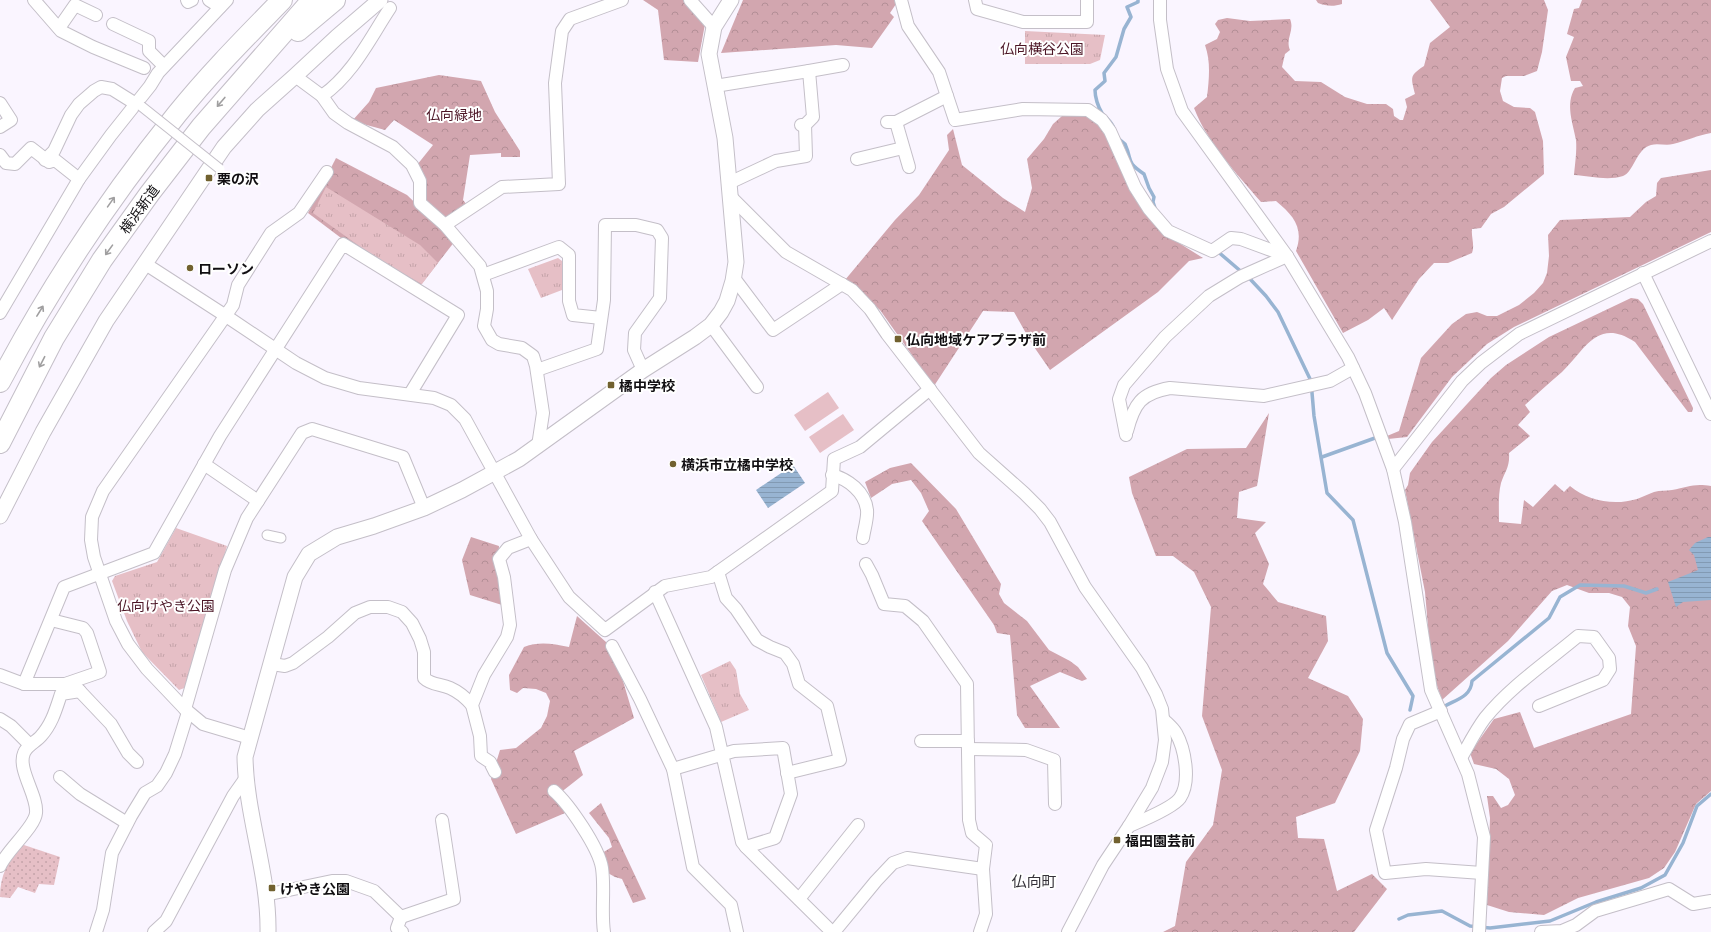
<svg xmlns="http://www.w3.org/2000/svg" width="1711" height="932" viewBox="0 0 1711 932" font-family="Inter,'Noto Sans JP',sans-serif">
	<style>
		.grass { fill: url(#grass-dots) }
		.forest { fill: url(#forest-crowns) }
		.park { fill: url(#park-tufts) }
		.pitch { fill: #e6bfc6 }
		.water { fill: url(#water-rules) }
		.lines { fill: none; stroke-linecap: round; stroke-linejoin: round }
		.stream { stroke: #98b4d2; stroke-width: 3.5 }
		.pedestrian-casing { stroke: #c4bfc8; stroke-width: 11 }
		.minor-casing { stroke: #c4bfc8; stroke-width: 14 }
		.tertiary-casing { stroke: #c4bfc8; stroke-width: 17 }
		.trunk-casing { stroke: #c4bfc8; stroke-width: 22 }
		.pedestrian { stroke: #fff; stroke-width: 9 }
		.minor { stroke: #fff; stroke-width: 12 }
		.tertiary { stroke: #fff; stroke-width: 15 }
		.trunk { stroke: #fff; stroke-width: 20 }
		.pedestrian-bridge-casing { stroke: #c4bfc8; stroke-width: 11; stroke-linecap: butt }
		.pedestrian-bridge { stroke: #fff; stroke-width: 9 }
		.oneway { stroke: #a09fa0 }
		.poi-dot { fill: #71612f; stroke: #fff; stroke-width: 1.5 }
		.labels { text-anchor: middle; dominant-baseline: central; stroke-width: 4; stroke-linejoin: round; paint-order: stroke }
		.park-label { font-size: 14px; fill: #4c1626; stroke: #fff }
		.poi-label { font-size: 14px; font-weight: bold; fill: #110f12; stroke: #fff; text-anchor: start }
		.street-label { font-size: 14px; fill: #110f12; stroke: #fff }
		.neighbourhood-label { font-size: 15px; fill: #36333a; stroke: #fff }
	</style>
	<defs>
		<pattern id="grass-dots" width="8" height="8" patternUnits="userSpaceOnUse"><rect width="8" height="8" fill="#e6bfc6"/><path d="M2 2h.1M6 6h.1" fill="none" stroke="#c4a3a9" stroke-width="1.8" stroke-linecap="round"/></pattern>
		<pattern id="forest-crowns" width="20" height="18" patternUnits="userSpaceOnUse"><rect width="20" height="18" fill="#d2a6af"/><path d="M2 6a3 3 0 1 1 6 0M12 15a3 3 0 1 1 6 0" fill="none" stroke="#b38e96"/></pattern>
		<pattern id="park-tufts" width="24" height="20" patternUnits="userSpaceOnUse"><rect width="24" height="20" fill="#e6bfc6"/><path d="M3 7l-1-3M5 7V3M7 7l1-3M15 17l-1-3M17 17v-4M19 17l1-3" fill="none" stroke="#c4a3a9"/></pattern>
		<pattern id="water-rules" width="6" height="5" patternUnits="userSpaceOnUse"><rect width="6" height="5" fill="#98b4d2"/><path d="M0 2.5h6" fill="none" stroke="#829ab3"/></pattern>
	</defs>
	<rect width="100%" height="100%" fill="#faf5ff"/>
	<!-- grass -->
	<path class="grass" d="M21,844L60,857L54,885L39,884L35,893L18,887L10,898L0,897C0,875 8,862 21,844Z"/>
	<!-- forest -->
	<g class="forest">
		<polygon points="643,0 684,0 705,24 698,62 664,60 658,10"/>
		<polygon points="743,0 898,0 898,1 890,13 894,17 872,48 836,45 721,53"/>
		<path d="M1316,0H1342V4C1333,7 1326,6 1318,3Z"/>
		<path d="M1430,0H1544L1548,10L1542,52L1537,71L1524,76H1506L1502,78L1500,91L1503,101L1514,107L1530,108L1535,112L1543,141L1544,174L1504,207L1491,214L1481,228L1472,229C1471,237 1475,245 1472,253L1448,263H1434L1419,279L1392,320L1384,308L1368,320L1343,333L1296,251C1304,228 1294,216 1276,201L1261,202C1237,174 1207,142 1194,108L1207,97C1209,79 1211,62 1205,45L1217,39L1220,32L1215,24L1218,20L1227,18L1250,21L1290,19C1295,31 1285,38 1290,50L1285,54L1282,67L1295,81L1321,82L1345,97L1367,104H1386L1393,109L1394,116L1400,120H1403L1407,107L1405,99L1415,94C1411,77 1409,76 1424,66L1430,43L1450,27Z"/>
		<path d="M1582,0H1711V133C1698,135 1686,141 1673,144C1666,146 1658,143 1651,145C1636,149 1634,172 1623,176C1608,181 1589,176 1574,175C1575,164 1577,151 1576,140C1573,123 1565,104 1575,88L1583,86L1580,81H1571L1566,57L1574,37L1567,34L1574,9L1579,8Z"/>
		<polygon points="439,75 481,81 495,112 520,151 520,157 501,157 501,153 470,155 463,200 467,205 447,221 425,201 417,165 433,145 394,120 385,130 352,121 369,102 376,88"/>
		<polygon points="1070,109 1091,114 1105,125 1163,233 1203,258 1189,261 1158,292 1050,370 1032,344 1014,312 983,311 934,386 880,310 845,280 895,220 919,195 949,150 947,135 953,129 962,165 1003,198 1025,212 1032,188 1027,159 1044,139 1053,124"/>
		<polygon points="336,158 407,195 455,241 420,286 349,244 308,213"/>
		<polygon points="1711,170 1711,232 1514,327 1487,344 1452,377 1407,437 1388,439 1387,436 1399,431 1421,358 1452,324 1466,314 1477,312 1487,316 1497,316 1519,305 1534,293 1543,283 1547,273 1549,256 1548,235 1560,220 1630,217 1646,202 1656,196 1657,183 1661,178"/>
		<path d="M1631,298L1638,299L1643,304L1693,408L1692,412H1688L1635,342C1597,317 1585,350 1562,372C1549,383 1537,394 1525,405L1530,412L1518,425L1530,436L1509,453C1510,467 1505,471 1501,483C1498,495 1499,509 1499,522L1521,524L1524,500L1533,507L1555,484L1564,492L1570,486C1588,501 1614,506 1637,499C1643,497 1648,494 1654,492C1660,490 1666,491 1672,490C1688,487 1694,483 1711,486V791L1696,804L1675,852L1664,868L1649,878L1578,898L1544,915L1509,912L1487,905L1490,818L1487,796H1493L1501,808L1508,805L1515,795L1509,779L1496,769L1474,764L1470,753L1494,719L1520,712L1534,748L1631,714L1636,646L1628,626L1630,607L1622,597L1609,593H1589L1567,585L1552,591L1508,641L1442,700L1434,677L1430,650L1425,592L1405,490L1408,485L1410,473L1432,442L1491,378L1506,365L1549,337Z"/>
		<polygon points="1269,413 1257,486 1239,492 1237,518 1266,522 1255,533 1269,564 1263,584 1278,602 1326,616 1328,641 1308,678 1348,696 1363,719 1360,751 1335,803 1296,817 1298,838 1324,839 1337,891 1372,874 1387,889 1354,932 1163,932 1175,926 1186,862 1213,825 1222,770 1202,716 1211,607 1194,572 1173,556 1156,556 1132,493 1129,477 1187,449 1246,448"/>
		<polygon points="911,463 956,509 1001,584 999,594 1004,603 1027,621 1049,650 1070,661 1078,667 1087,679 1082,681 1060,672 1030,686 1060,728 1025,728 1017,715 1010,635 997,633 994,625 922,521 929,511 921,493 911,480 892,484 871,498 865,482 890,468"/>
		<polygon points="471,537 499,546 498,568 502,605 470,595 462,560"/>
		<path d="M577,616L606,642L623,681L634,718L574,751L583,775L555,797L565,813L516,834L491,779L500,750L516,748L541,728L547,716L550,701L546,693L536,689L523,688L517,693L510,690L509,675L524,647C540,641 553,644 569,647Z"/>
		<polygon points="601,803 646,899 633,903 622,879 615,877 606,872 602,853 612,847 609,838 589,813"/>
	</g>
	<!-- park -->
	<g class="park">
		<polygon points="1025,31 1105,35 1100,60 1090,64 1025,64"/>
		<polygon points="326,187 420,245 438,263 422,284 379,260 313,213"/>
		<polygon points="558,258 562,261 562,290 541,298 528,269"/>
		<polygon points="176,528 227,546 187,687 179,690 142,652 127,621 112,581 115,576 157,562"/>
		<polygon points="730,661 736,670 740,694 749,710 721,722 701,675"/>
	</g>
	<!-- pitch -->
	<g class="pitch">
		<polygon points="828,392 839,408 805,431 794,415"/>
		<polygon points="843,414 854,430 820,453 809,437"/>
	</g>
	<!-- water -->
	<g class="water">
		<polygon points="793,465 805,483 768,508 756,490"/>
		<polygon points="1708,537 1711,537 1711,600 1683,602 1676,607 1668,582 1698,570 1694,555 1689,550 1695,543"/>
	</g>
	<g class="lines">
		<!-- stream -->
		<g class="stream">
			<path d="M1113,126C1110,120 1106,118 1102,113C1098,107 1095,97 1095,90L1105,81L1104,73L1116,57L1124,29L1131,17L1127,7L1138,2V0"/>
			<path d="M1119,139L1125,144C1133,162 1125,161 1144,174L1149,188L1154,197L1153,202L1155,208"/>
			<polyline points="1216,250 1251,280 1266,296 1278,312 1311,381 1314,416 1327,493 1353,520 1387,653 1413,696 1410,710"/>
			<polyline points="1322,457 1375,438"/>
			<path d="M1445,706C1458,699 1471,696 1472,681L1549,618L1560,597L1580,585L1624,586L1646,593L1657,589"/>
			<polyline points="1399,919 1408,915 1442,911 1470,926 1490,928 1550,921 1596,902 1641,888 1665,875 1683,843 1697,806 1711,794"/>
		</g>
		<defs>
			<polyline id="pedestrian" points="267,535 281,538"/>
			<g id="minor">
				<polyline points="34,0 61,31 93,47 144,68"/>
				<polyline points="187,0 188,2 192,0"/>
				<polyline points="209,0 220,7"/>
				<polyline points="690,0 714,27"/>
				<polyline points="901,0 908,26 939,72 955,120 1023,109 1088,110 1102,120 1110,131 1135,187 1149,209 1168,231 1212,251 1231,238 1241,239 1287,256"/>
				<polyline points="975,0 977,9 1023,22 1087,22 1087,0"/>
				<polyline points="1160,0 1160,20 1167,69 1182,111 1287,256 1348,357 1365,393 1393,469 1405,522 1431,690 1468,774 1484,837 1479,932"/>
				<polyline points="113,24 149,41 149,51 164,66"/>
				<polyline points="59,28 75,5 96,15"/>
				<polyline points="809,71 843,65"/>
				<polyline points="295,76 322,96 334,113 348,123 393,147 412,165 420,181 420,203 445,225 480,266 487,291 487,309 484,326 492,340 499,344 522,348 533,356 536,366 543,413 538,446"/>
				<polyline points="715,86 809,71 813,117 805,125 801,125"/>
				<path d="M322,96C353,74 369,40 390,8"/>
				<polyline points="0,103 11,120 0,127"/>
				<polyline points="887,122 896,122 947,96"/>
				<polyline points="896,122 909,167"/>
				<polyline points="0,155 6,163 15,164 31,148 49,162 55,160 79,179"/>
				<polyline points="857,159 903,148"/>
				<polyline points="45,160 54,151 71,115 79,104 94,91 101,87 112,89 136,104"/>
				<polyline points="729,183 776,161 806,156 805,125"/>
				<polyline points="731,197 786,252 852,290 870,309 887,334 979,453 1024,493 1040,509 1050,522 1085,587 1142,668 1156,694 1162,709 1165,740 1162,762 1152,788 1129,826 1103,865 1068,932"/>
				<polyline points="445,225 502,187 559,184 555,83 562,31 570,19 622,0"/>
				<polyline points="144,263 226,316 296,363 325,378 359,388 434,398 451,405 465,419 531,539 569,597 605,630 665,586 711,577 832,491 834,459 860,447 930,389"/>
				<polyline points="1643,273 1711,414"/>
				<polyline points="483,275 559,247 569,255 569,301 573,315 601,318"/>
				<polyline points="734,278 773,330 842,284"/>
				<polyline points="0,313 79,179 111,135 150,86 158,73 227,0"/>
				<polyline points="711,325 757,387"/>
				<polyline points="537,370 597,349 604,300 605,225 636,225 657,230 662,238 660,298 635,333 634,350 643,370"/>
				<path d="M1127,431C1134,404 1141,393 1170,388L1264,396L1330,381L1353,368"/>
				<polyline points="1126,435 1119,399 1124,385 1165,337 1209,296 1240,277 1287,256"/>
				<polyline points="204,464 258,501"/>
				<polyline points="1393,469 1462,381 1481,363 1519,334 1711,241"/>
				<path d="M832,475C848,479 865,492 867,510C868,518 864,530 863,538"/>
				<polyline points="866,564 872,575 884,604 905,606 923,621 967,684 969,820 972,833 986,845 983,869 986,914 980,932"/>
				<polyline points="718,572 726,598 736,609 757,640 770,647 785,653 793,664 799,684 827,706 840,760 787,773"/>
				<polyline points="655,592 716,727 742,842 746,847 775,838 791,794 783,748 734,751 673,769"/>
				<polyline points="612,646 640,699 673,769 693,867 731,905 737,932"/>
				<path d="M272,664L285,666L293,663L328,637L355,613L370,607H388L402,612L412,623L420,639L424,652V678C431,685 441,684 450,688C459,692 466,698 472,705"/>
				<polyline points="0,675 24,684 64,587 154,553 220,436 343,244 458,315 410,394"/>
				<polyline points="24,684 65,684 100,672 87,633 83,628 51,620"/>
				<polyline points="74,685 111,724 128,753 137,762"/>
				<polyline points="185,709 225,570 247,518 302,433 312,429 403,457 424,508"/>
				<polyline points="1441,711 1410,724 1403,739 1396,768 1376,830 1385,873 1426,869 1482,873"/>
				<polyline points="0,719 11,726 30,745"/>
				<polyline points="250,738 203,724 185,709 147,669 128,644 116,621 94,557 91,540 92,517 103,491 233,305 238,285 271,233 299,213 327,172"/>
				<polyline points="921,741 968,741"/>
				<polyline points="968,749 1026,750 1054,760 1055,804"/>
				<path d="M1461,758C1469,744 1476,730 1485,718C1511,686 1547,662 1578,636L1594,637L1609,658L1610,669L1603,680L1539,706"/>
				<polyline points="495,772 490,762 481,756 480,736 472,705 484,675 507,637 510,625 504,577 499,559 508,548 531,539"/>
				<polyline points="60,777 80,794 127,823"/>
				<path d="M554,791C569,804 599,848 602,868C605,889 601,911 604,932"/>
				<path d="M1129,826C1141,821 1173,808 1180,798C1191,782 1185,749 1176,733C1173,728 1168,724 1164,720"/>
				<polyline points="746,847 832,932"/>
				<path d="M0,866C7,850 35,827 36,813C38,796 17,769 24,753C27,745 36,742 41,736C52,724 56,709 61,694L80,691"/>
				<polyline points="265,895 332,881 346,881 374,891 401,917 454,899 442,820"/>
				<polyline points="799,899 858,825"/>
				<polyline points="401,917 397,928 402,932"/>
				<polyline points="96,932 103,910 112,853 131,816 145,793 157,786 166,773 175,754 188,712"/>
				<polyline points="154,932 166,921 233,796 245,779"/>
				<polyline points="834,932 876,881 893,863 907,858 983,869"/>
				<polyline points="1541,932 1562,931 1576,925 1595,911 1669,889 1693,904 1711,901"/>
			</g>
			<g id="tertiary">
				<polyline points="0,516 43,432 106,321 224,147 257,110 295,76 337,37 380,0"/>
				<path d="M268,932C269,873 246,816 245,757L295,577L309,554L337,537L374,526L424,508L462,490L519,459L643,370L695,337L711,325L721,312L727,301L733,281L736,262L725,138L709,54L714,27L731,0"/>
			</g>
			<g id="trunk">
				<polyline points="298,31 335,0"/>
				<path d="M0,382C50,287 110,197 177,114C210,73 246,37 282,0"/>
				<polyline points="0,443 54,338 102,260 150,193 201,127 312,0"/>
			</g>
		</defs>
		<!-- pedestrian casing -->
		<use href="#pedestrian" class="pedestrian-casing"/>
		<!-- minor casing -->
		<use href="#minor" class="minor-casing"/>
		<!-- tertiary casing -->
		<use href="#tertiary" class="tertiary-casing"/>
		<!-- trunk casing -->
		<use href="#trunk" class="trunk-casing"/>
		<!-- pedestrian -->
		<use href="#pedestrian" class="pedestrian"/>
		<!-- minor -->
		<use href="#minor" class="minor"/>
		<!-- tertiary -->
		<use href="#tertiary" class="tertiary"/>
		<!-- trunk -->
		<use href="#trunk" class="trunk"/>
		<defs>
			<polyline id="pedestrian-bridge" points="141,106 220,169"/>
		</defs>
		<!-- pedestrian-bridge casing -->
		<use href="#pedestrian-bridge" class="pedestrian-bridge-casing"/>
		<!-- pedestrian-bridge -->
		<use href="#pedestrian-bridge" class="pedestrian-bridge"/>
	</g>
	<!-- one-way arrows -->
	<defs><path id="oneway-shaft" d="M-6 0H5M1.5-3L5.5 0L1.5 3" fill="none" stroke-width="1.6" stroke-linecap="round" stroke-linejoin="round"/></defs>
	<g class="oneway">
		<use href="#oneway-shaft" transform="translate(221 102) rotate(130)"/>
		<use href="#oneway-shaft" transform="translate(111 202) rotate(-55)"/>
		<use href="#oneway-shaft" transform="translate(109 250) rotate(126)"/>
		<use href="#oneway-shaft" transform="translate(40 311) rotate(-58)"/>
		<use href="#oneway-shaft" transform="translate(42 362) rotate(117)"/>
	</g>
	<!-- markers -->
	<g class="poi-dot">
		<rect x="205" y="174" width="8" height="8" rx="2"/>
		<circle cx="190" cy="268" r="4"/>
		<rect x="894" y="335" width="8" height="8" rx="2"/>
		<rect x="607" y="381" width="8" height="8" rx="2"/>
		<circle cx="673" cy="464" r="4"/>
		<rect x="1113" y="836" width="8" height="8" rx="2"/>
		<rect x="268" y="884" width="8" height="8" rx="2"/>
	</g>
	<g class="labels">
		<!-- park labels -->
		<g class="park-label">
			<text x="1042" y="48">仏向横谷公園</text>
			<text x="454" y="114">仏向緑地</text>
			<text x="166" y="605">仏向けやき公園</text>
		</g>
		<!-- poi labels -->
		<g class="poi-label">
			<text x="217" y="178">栗の沢</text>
			<text x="198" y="268">ローソン</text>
			<text x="906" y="339">仏向地域ケアプラザ前</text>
			<text x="619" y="385">橘中学校</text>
			<text x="681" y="464">横浜市立橘中学校</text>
			<text x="1125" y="840">福田園芸前</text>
			<text x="280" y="888">けやき公園</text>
		</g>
		<!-- street labels -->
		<g class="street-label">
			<text transform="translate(139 209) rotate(-54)">横浜新道</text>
		</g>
		<!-- neighbourhood labels -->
		<g class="neighbourhood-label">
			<text x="1034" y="881">仏向町</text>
		</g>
	</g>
</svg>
